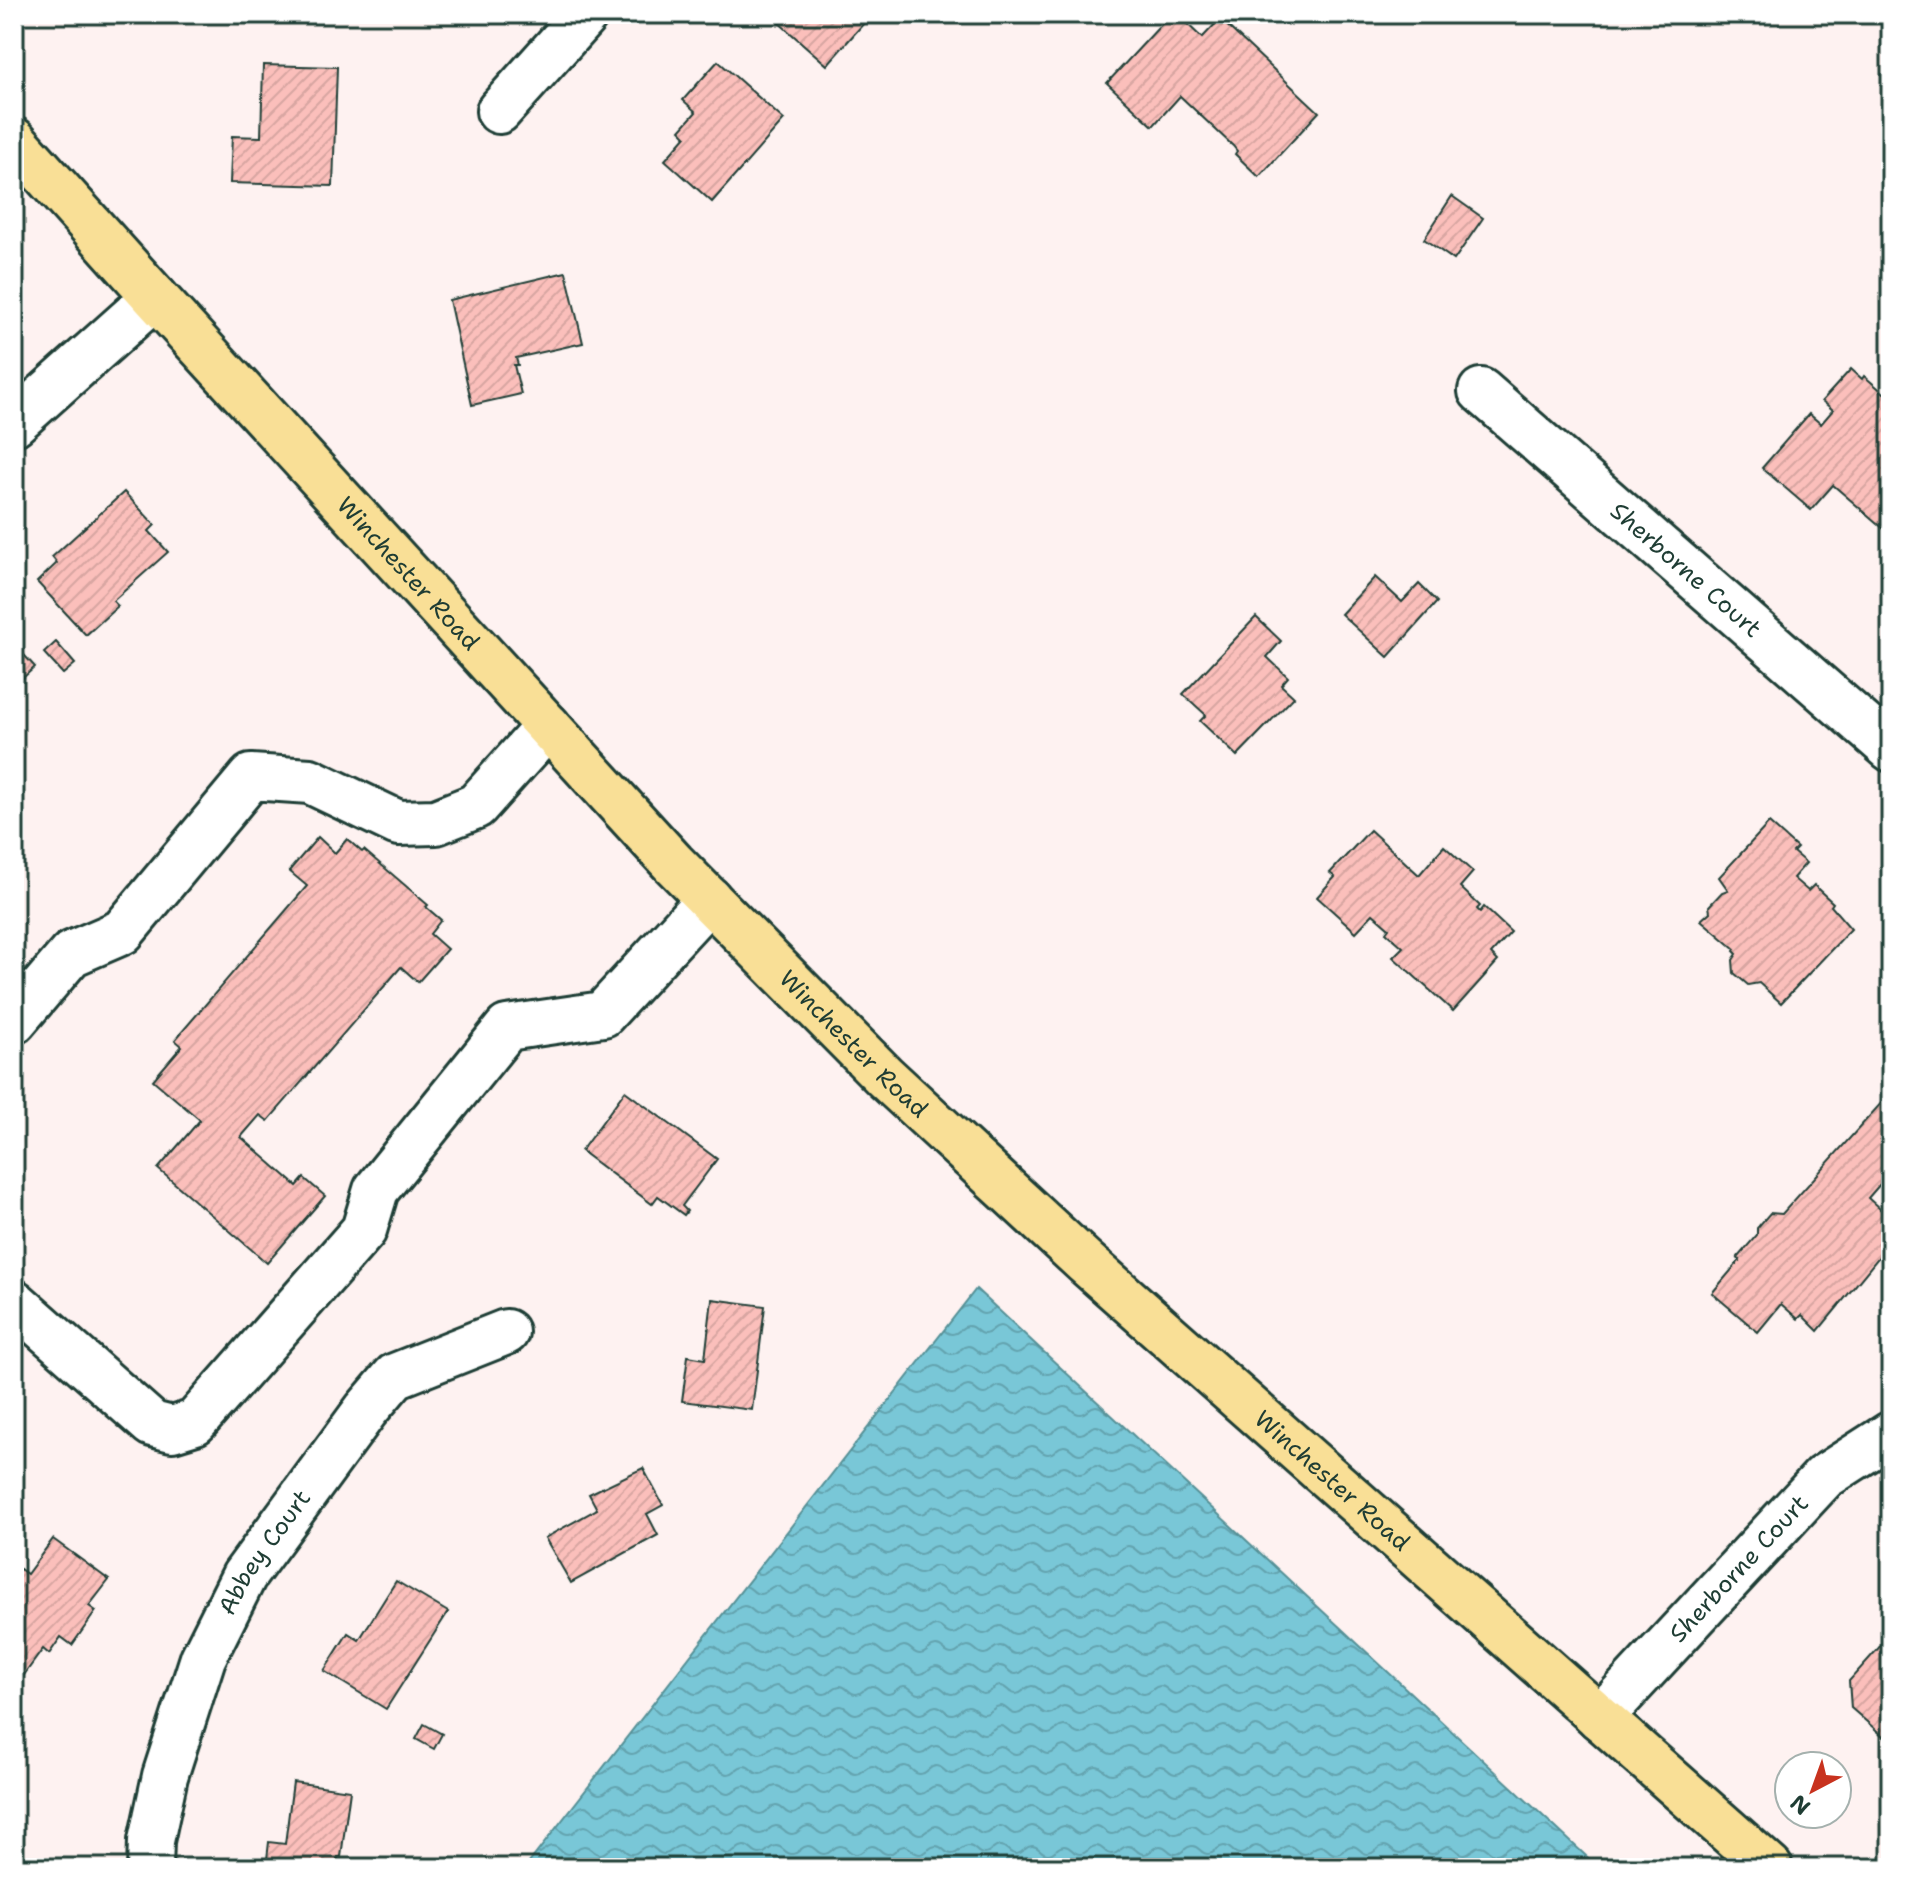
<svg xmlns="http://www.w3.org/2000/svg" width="1905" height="1882" viewBox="0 0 1905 1882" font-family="'Shantell Sans',sans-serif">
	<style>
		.water { fill: url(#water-waves); stroke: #559096; stroke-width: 2 }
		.building { fill: url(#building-hatch); stroke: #1f3d34; stroke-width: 2 }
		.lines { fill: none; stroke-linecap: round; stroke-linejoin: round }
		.minor-casing { stroke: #1f3d34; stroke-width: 50 }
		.major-casing { stroke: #1f3d34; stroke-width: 50 }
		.minor { stroke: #fff; stroke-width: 44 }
		.major { stroke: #f9df96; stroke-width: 44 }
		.labels { text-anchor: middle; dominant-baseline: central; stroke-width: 6; stroke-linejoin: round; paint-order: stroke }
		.street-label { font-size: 24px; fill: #1f3d34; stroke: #fff }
	</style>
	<defs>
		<pattern id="water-waves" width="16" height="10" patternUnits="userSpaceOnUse" patternTransform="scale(2)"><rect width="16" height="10" fill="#79c7d7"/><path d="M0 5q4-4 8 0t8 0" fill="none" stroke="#63a3af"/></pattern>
		<pattern id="building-hatch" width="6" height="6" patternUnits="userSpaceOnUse" patternTransform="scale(2)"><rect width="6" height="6" fill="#fbbfbb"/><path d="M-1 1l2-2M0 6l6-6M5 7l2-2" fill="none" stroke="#d7a5a1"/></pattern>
	</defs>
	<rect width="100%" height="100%" fill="#fef2f1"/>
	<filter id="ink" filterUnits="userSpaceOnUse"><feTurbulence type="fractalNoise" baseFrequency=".0125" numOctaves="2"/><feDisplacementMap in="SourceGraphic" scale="16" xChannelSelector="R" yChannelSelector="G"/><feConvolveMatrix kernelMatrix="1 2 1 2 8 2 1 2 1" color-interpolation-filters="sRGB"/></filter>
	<g filter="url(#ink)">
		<!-- water -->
		<polygon class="water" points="976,1289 1599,1868 525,1868"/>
		<!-- building -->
		<g class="building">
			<polygon points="769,14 872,14 827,65"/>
			<polygon points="1171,14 1177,14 1202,38 1220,19 1319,112 1259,177 1235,154 1237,151 1233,146 1180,96 1153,126 1107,83"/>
			<polygon points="718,61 784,120 712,202 665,160 686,136 680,130 696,112 683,100"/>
			<polygon points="263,65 337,67 333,186 230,183 232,136 261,137"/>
			<polygon points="1452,196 1483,218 1454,260 1424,239"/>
			<polygon points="566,272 583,343 516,358 518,365 514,365 521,394 472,405 449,300"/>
			<polygon points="1851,369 1862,379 1864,376 1891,399 1891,535 1833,485 1811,510 1762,468 1809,414 1821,424 1833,410 1822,401"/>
			<polygon points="124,492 155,525 149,531 168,552 113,601 118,606 86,635 37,582 57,563 52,557"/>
			<polygon points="1375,577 1402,602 1419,584 1437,602 1388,657 1341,614"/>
			<polygon points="1256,617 1281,641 1267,657 1288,677 1281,685 1294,697 1237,756 1200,721 1206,715 1183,694"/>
			<polygon points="56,642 75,664 63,674 44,653"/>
			<polygon points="14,644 35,667 14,686"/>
			<polygon points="1769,823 1797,848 1793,852 1806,863 1793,878 1808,891 1814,885 1820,891 1833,903 1831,906 1851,929 1781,1003 1759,983 1748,985 1734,973 1733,960 1737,954 1734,951 1735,949 1701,920 1710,912 1709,906 1722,892 1728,890 1719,877"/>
			<polygon points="1370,830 1419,875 1444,846 1473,872 1460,887 1480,906 1477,909 1480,912 1484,907 1511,932 1491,954 1498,961 1453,1011 1393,957 1403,947 1386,932 1389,928 1373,914 1356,932 1317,897 1335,877 1330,873"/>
			<polygon points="318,837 335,853 347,839 362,852 364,850 428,905 426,907 441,920 430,934 447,949 418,982 401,967 268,1121 260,1115 241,1137 297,1186 304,1178 325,1196 267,1263 158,1169 200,1120 153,1080 182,1046 175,1040 307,886 289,871"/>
			<polygon points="625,1091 717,1159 682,1206 687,1211 684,1215 658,1196 652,1204 581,1151"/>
			<polygon points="1891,1092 1891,1192 1881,1183 1868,1198 1891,1219 1891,1242 1818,1331 1802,1315 1798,1319 1781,1304 1758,1332 1712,1293 1740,1260 1737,1258 1757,1235 1757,1228 1770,1213 1782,1214"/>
			<polygon points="712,1299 765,1306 752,1410 682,1401 688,1356 705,1359"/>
			<polygon points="643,1468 663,1505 647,1514 658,1535 571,1583 545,1538 597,1509 589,1494"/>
			<polygon points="53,1539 109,1580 89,1606 96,1611 72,1645 61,1637 49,1654 43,1649 21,1679 14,1674 14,1577 20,1569 27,1574"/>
			<polygon points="396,1581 448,1612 386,1709 324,1671 348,1633 359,1640"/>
			<polygon points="1882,1644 1891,1651 1891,1743 1851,1708 1849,1681"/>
			<polygon points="424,1724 442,1734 434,1749 416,1739"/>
			<polygon points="293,1782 350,1790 341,1857 338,1857 337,1868 266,1868 269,1842 285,1844"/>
		</g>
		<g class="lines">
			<defs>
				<g id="minor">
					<polyline points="499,111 586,14"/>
					<path id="s1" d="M1481,391L1891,749"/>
					<polyline points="14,423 155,297"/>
					<polyline points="14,1021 71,954 122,932 251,777 310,781 398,823 436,822 476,806 548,726"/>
					<polyline points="14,1302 152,1424 172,1429 195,1422 364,1230 376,1190 507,1028 603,1014 709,899"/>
					<path id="s2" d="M1600,1718L1824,1477L1891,1434"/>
					<path id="s3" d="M150,1868L151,1841L165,1776L203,1658L244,1576L366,1410L395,1376L506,1332"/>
				</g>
				<g id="major">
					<path id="s4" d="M14,140L155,297L673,863L884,1076L1086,1263L1770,1868"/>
				</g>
			</defs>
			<!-- minor casing -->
			<use href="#minor" class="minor-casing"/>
			<!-- major casing -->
			<use href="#major" class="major-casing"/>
			<!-- minor -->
			<use href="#minor" class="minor"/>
			<!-- major -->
			<use href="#major" class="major"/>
		</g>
	</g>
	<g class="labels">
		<!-- street labels -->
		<g class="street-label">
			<text stroke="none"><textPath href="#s1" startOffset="272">Sherborne Court</textPath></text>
			<text stroke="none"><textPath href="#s4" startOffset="586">Winchester Road</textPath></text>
			<text stroke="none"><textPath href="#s4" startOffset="1234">Winchester Road</textPath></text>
			<text stroke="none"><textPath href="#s4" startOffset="1882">Winchester Road</textPath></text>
			<text stroke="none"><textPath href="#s3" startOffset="340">Abbey Court</textPath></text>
			<text stroke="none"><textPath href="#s2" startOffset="204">Sherborne Court</textPath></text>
		</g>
	</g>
	<!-- margin -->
	<rect width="1905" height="1882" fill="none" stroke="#fff" stroke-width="48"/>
	<rect x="24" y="24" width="1857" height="1834" fill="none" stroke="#1f3d34" stroke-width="3" filter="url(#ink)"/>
	<!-- north arrow -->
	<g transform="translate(1813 1790) rotate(221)"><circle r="38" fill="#ffffff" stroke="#a5b1ae" stroke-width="2"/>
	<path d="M0-6L14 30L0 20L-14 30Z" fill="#c8321e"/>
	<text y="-12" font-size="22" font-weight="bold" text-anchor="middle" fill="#1f3d34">N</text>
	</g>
</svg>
